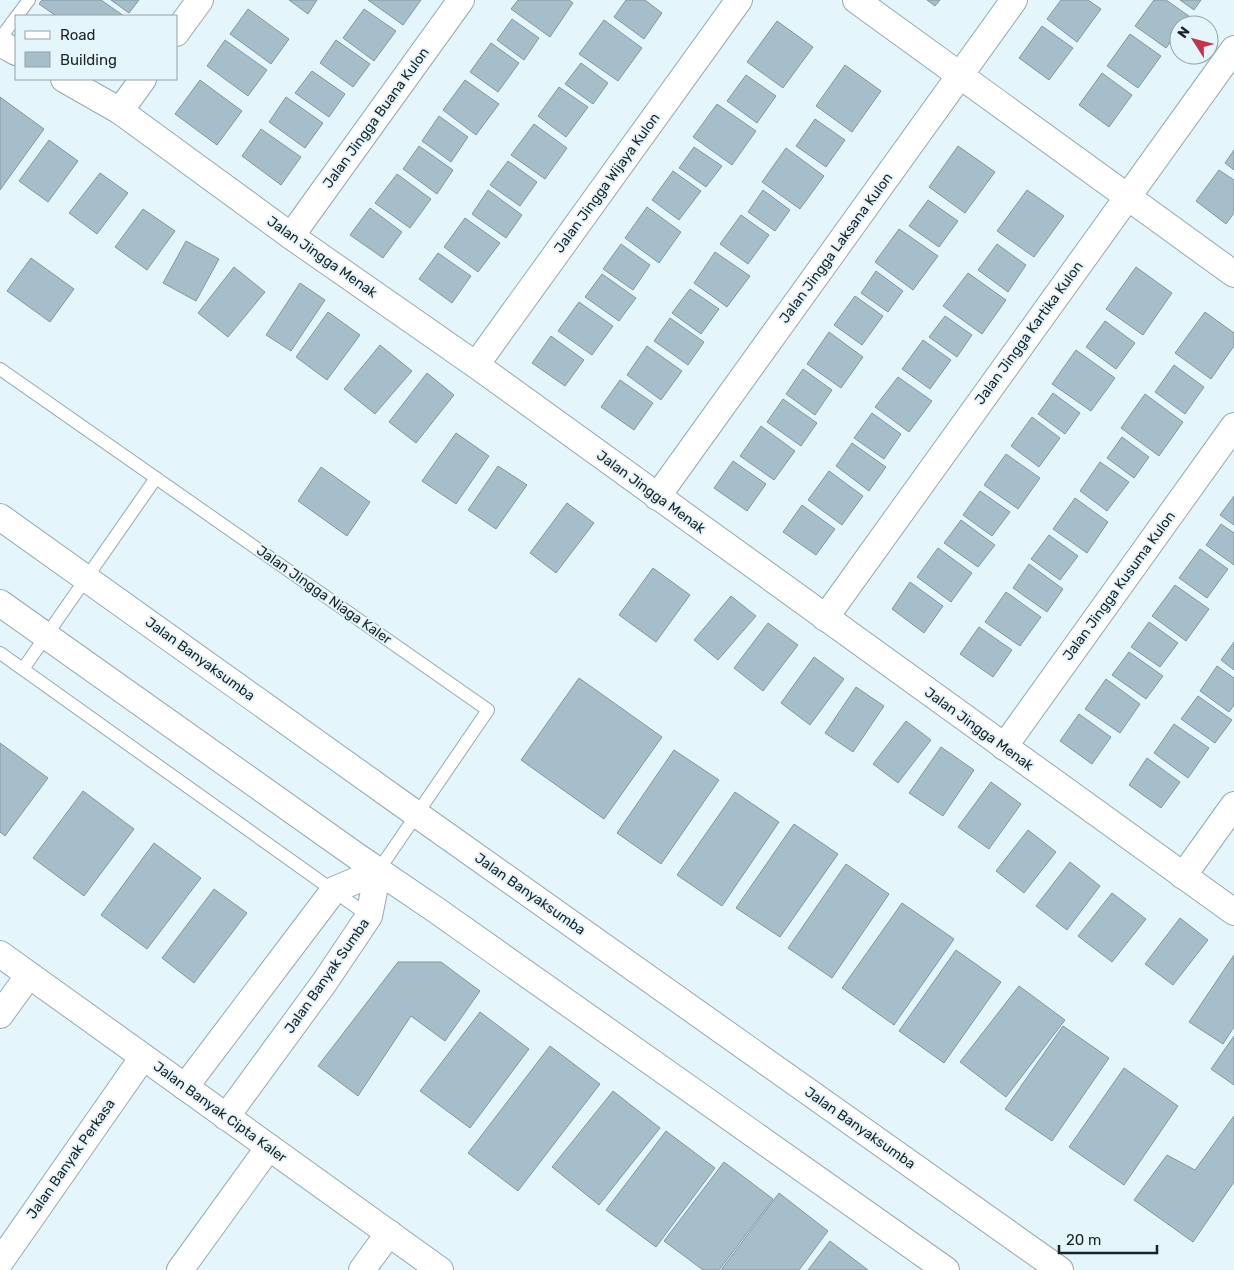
<svg xmlns="http://www.w3.org/2000/svg" width="1234" height="1270" viewBox="0 0 1234 1270" font-family="Rubik,sans-serif">
	<style>
		.building { fill: #a5bec9; stroke: #8198a4 }
		.lines { fill: none; stroke-linecap: round; stroke-linejoin: round }
		.lane-casing { stroke: #92aab5; stroke-width: 14 }
		.street-casing { stroke: #92aab5; stroke-width: 28 }
		.lane { stroke: #fff; stroke-width: 12 }
		.street { stroke: #fff; stroke-width: 26 }
		.labels { text-anchor: middle; dominant-baseline: central; stroke-width: 4; stroke-linejoin: round; paint-order: stroke }
		.street-label { font-size: 14px; fill: #1a2327; stroke: #e5f5fc }
	</style>
	<rect width="100%" height="100%" fill="#e5f5fc"/>
	<!-- building -->
	<g class="building">
		<polygon points="42,0 101,0 124,16 56,16 39,4"/>
		<polygon points="111,0 139,0 129,13"/>
		<polygon points="289,0 317,0 308,14"/>
		<polygon points="368,0 421,0 403,25"/>
		<polygon points="518,0 569,0 573,3 550,37 511,9"/>
		<polygon points="626,0 645,0 662,13 644,39 614,17"/>
		<polygon points="927,0 940,0 935,6"/>
		<polygon points="1061,0 1088,0 1101,9 1077,42 1047,19"/>
		<polygon points="1154,0 1166,0 1189,16 1183,25 1179,25 1179,30 1166,48 1135,26"/>
		<polygon points="1180,0 1201,0 1194,10"/>
		<polygon points="248,9 289,39 271,64 230,34"/>
		<polygon points="364,9 396,31 374,61 343,38"/>
		<polygon points="512,19 539,38 524,60 497,40"/>
		<polygon points="604,20 642,48 618,81 579,54"/>
		<polygon points="777,21 813,47 783,88 747,62"/>
		<polygon points="1042,26 1073,48 1049,80 1019,58"/>
		<polygon points="1130,34 1161,56 1138,88 1107,66"/>
		<polygon points="225,40 267,70 248,96 207,66"/>
		<polygon points="336,40 370,64 353,87 320,63"/>
		<polygon points="491,43 519,63 498,92 470,72"/>
		<polygon points="581,63 608,83 593,104 565,84"/>
		<polygon points="845,65 881,91 852,132 816,106"/>
		<polygon points="312,71 345,94 329,117 295,93"/>
		<polygon points="1102,73 1132,95 1109,127 1079,105"/>
		<polygon points="746,75 776,96 757,123 727,101"/>
		<polygon points="200,80 242,111 217,145 175,114"/>
		<polygon points="465,80 499,104 476,135 443,110"/>
		<polygon points="559,87 588,107 566,137 538,116"/>
		<polygon points="0,97 44,129 0,190"/>
		<polygon points="286,97 323,123 305,148 269,122"/>
		<polygon points="717,104 756,131 732,165 693,137"/>
		<polygon points="439,116 468,137 451,162 422,141"/>
		<polygon points="815,119 845,140 826,167 796,146"/>
		<polygon points="534,124 567,148 545,179 511,155"/>
		<polygon points="261,129 301,157 281,185 242,156"/>
		<polygon points="49,140 78,161 48,202 19,181"/>
		<polygon points="419,146 453,170 437,194 403,169"/>
		<polygon points="958,146 995,172 965,213 929,187"/>
		<polygon points="694,147 722,166 706,187 679,168"/>
		<polygon points="786,148 824,176 800,209 762,182"/>
		<polygon points="1234,150 1234,170 1225,163"/>
		<polygon points="508,161 537,182 520,206 490,185"/>
		<polygon points="1219,170 1234,180 1234,213 1226,224 1196,201"/>
		<polygon points="673,171 701,191 679,220 652,200"/>
		<polygon points="100,173 128,193 97,234 69,213"/>
		<polygon points="397,174 431,199 410,228 375,203"/>
		<polygon points="488,190 522,215 506,238 472,214"/>
		<polygon points="763,190 790,210 775,231 748,212"/>
		<polygon points="1027,190 1064,216 1034,257 997,231"/>
		<polygon points="928,200 958,221 939,247 909,226"/>
		<polygon points="647,207 681,232 659,263 625,238"/>
		<polygon points="370,208 402,232 383,258 350,235"/>
		<polygon points="143,209 175,231 147,270 115,247"/>
		<polygon points="741,215 769,235 748,264 720,244"/>
		<polygon points="465,218 500,243 478,272 444,247"/>
		<polygon points="899,229 938,256 913,290 875,262"/>
		<polygon points="186,241 219,259 196,301 163,283"/>
		<polygon points="621,244 650,265 633,290 603,269"/>
		<polygon points="997,244 1026,265 1008,292 978,270"/>
		<polygon points="715,252 750,276 727,307 694,283"/>
		<polygon points="438,253 471,276 452,303 419,279"/>
		<polygon points="31,258 74,289 50,322 7,291"/>
		<polygon points="234,267 265,292 228,337 198,313"/>
		<polygon points="1136,267 1172,293 1143,335 1106,309"/>
		<polygon points="876,271 903,291 888,312 861,293"/>
		<polygon points="968,273 1006,300 982,334 943,306"/>
		<polygon points="602,274 636,298 619,321 585,297"/>
		<polygon points="300,283 325,300 291,351 266,335"/>
		<polygon points="690,289 719,309 701,334 672,313"/>
		<polygon points="855,296 883,316 862,345 834,325"/>
		<polygon points="579,302 613,326 592,355 558,331"/>
		<polygon points="328,312 360,335 327,380 296,357"/>
		<polygon points="1205,312 1234,333 1234,346 1211,379 1175,353"/>
		<polygon points="945,316 972,335 957,357 929,337"/>
		<polygon points="670,318 704,342 688,365 654,341"/>
		<polygon points="1105,321 1135,343 1116,369 1086,347"/>
		<polygon points="829,332 863,357 841,388 807,364"/>
		<polygon points="551,336 584,360 565,386 532,363"/>
		<polygon points="923,340 951,360 930,389 902,369"/>
		<polygon points="380,345 412,371 375,414 344,389"/>
		<polygon points="647,346 682,371 661,400 627,375"/>
		<polygon points="1076,350 1115,378 1091,411 1052,384"/>
		<polygon points="1174,365 1204,387 1185,414 1155,392"/>
		<polygon points="803,369 832,390 815,415 786,394"/>
		<polygon points="427,373 454,395 416,443 389,422"/>
		<polygon points="898,377 932,401 909,432 875,407"/>
		<polygon points="620,380 653,403 634,430 601,407"/>
		<polygon points="1053,393 1080,413 1065,434 1038,414"/>
		<polygon points="1145,394 1183,422 1159,456 1121,428"/>
		<polygon points="783,399 817,423 801,446 767,422"/>
		<polygon points="872,413 901,434 884,459 854,438"/>
		<polygon points="1032,417 1060,438 1039,467 1011,446"/>
		<polygon points="761,426 795,451 774,480 740,456"/>
		<polygon points="456,433 489,456 456,504 422,481"/>
		<polygon points="1122,437 1149,457 1134,478 1107,458"/>
		<polygon points="852,443 886,467 869,491 836,466"/>
		<polygon points="1006,454 1040,478 1018,509 984,485"/>
		<polygon points="733,461 766,484 747,511 714,488"/>
		<polygon points="1100,462 1129,482 1107,511 1080,491"/>
		<polygon points="498,466 527,485 496,529 468,510"/>
		<polygon points="321,467 370,502 347,536 298,501"/>
		<polygon points="829,471 863,496 842,525 808,500"/>
		<polygon points="980,491 1010,512 992,536 963,515"/>
		<polygon points="1234,496 1234,525 1220,515"/>
		<polygon points="1075,498 1108,522 1087,553 1053,529"/>
		<polygon points="567,503 594,523 556,573 530,553"/>
		<polygon points="802,505 835,529 816,555 783,532"/>
		<polygon points="961,520 995,545 978,567 944,543"/>
		<polygon points="1221,524 1234,533 1234,565 1206,545"/>
		<polygon points="1049,535 1078,556 1060,580 1031,559"/>
		<polygon points="938,548 972,573 951,602 917,577"/>
		<polygon points="1200,549 1228,569 1207,598 1179,578"/>
		<polygon points="1029,564 1063,589 1047,612 1013,588"/>
		<polygon points="653,568 690,595 656,642 619,615"/>
		<polygon points="910,582 943,606 924,633 892,609"/>
		<polygon points="1175,585 1209,609 1186,641 1152,616"/>
		<polygon points="1006,592 1041,617 1020,646 985,622"/>
		<polygon points="731,596 756,616 718,660 694,640"/>
		<polygon points="1149,622 1178,643 1160,667 1131,647"/>
		<polygon points="768,623 798,645 763,691 734,668"/>
		<polygon points="979,627 1012,650 993,677 960,654"/>
		<polygon points="1234,642 1234,670 1221,660"/>
		<polygon points="1129,652 1163,676 1146,699 1112,675"/>
		<polygon points="814,657 844,679 810,725 781,703"/>
		<polygon points="1217,666 1234,678 1234,705 1229,712 1200,691"/>
		<polygon points="579,678 662,737 604,819 521,760"/>
		<polygon points="1106,679 1140,704 1120,733 1085,709"/>
		<polygon points="856,687 884,706 853,752 825,733"/>
		<polygon points="1198,696 1232,720 1215,743 1181,719"/>
		<polygon points="1079,714 1111,737 1092,764 1060,741"/>
		<polygon points="906,721 931,740 898,783 873,764"/>
		<polygon points="1174,724 1209,748 1188,778 1154,753"/>
		<polygon points="0,743 48,778 5,836 0,832"/>
		<polygon points="941,747 974,770 943,816 909,793"/>
		<polygon points="674,750 719,780 661,864 617,833"/>
		<polygon points="1147,758 1180,782 1161,808 1129,785"/>
		<polygon points="991,782 1021,804 989,849 958,827"/>
		<polygon points="83,791 134,829 84,896 33,858"/>
		<polygon points="735,792 779,822 722,906 677,875"/>
		<polygon points="794,824 838,854 780,937 736,908"/>
		<polygon points="1028,830 1056,852 1024,893 996,871"/>
		<polygon points="154,843 201,878 147,949 101,915"/>
		<polygon points="1070,862 1100,886 1067,930 1036,906"/>
		<polygon points="846,864 889,894 832,978 788,948"/>
		<polygon points="214,889 247,913 194,983 162,958"/>
		<polygon points="1112,893 1146,919 1112,962 1078,936"/>
		<polygon points="902,903 954,939 894,1025 842,988"/>
		<polygon points="1180,918 1208,940 1173,985 1145,964"/>
		<polygon points="956,950 1001,982 944,1063 899,1031"/>
		<polygon points="1234,955 1234,1027 1223,1044 1189,1022"/>
		<polygon points="398,962 441,962 480,991 445,1041 411,1016 358,1096 318,1066"/>
		<polygon points="1019,986 1065,1020 1006,1097 960,1062"/>
		<polygon points="480,1012 529,1049 470,1128 420,1091"/>
		<polygon points="1063,1026 1109,1058 1052,1141 1005,1109"/>
		<polygon points="1234,1036 1234,1085 1211,1069"/>
		<polygon points="550,1046 600,1084 518,1191 468,1153"/>
		<polygon points="1124,1068 1178,1106 1124,1185 1069,1147"/>
		<polygon points="613,1091 660,1128 599,1205 552,1167"/>
		<polygon points="1234,1116 1234,1182 1193,1242 1134,1200 1167,1155 1195,1170"/>
		<polygon points="666,1131 715,1168 656,1247 606,1210"/>
		<polygon points="724,1162 773,1199 719,1270 703,1270 664,1241"/>
		<polygon points="779,1193 828,1231 799,1270 721,1270"/>
		<polygon points="830,1241 868,1270 808,1270"/>
	</g>
	<g class="lines">
		<defs>
			<g id="lane">
				<polyline points="17,16 29,0"/>
				<polyline points="0,39 16,17"/>
				<polyline points="0,369 488,710 378,871"/>
				<polyline points="0,653 369,916"/>
				<polyline points="23,669 156,478"/>
			</g>
			<g id="street">
				<polyline points="856,0 1234,274"/>
				<polyline points="176,33 200,0"/>
				<polyline points="0,43 16,52"/>
				<polyline points="64,79 120,111 291,236 476,365 1234,912"/>
				<polyline points="120,111 143,79"/>
				<polyline points="291,236 461,0"/>
				<polyline points="476,365 739,0"/>
				<polyline points="657,497 1014,0"/>
				<polyline points="0,517 398,801 1060,1270"/>
				<polyline points="0,603 358,857 436,910 946,1270"/>
				<polyline points="825,618 1234,49"/>
				<polyline points="1004,747 1234,426"/>
				<polyline points="1183,876 1234,805"/>
				<polyline points="0,954 440,1270"/>
				<polyline points="0,1015 29,975"/>
				<polyline points="185,1087 334,890 378,871"/>
				<polyline points="226,1117 324,983 369,916 378,871"/>
				<polyline points="0,1262 143,1057"/>
				<polyline points="180,1270 269,1147"/>
				<polyline points="362,1270 389,1233"/>
			</g>
		</defs>
		<!-- lane casing -->
		<use href="#lane" class="lane-casing"/>
		<!-- street casing -->
		<use href="#street" class="street-casing"/>
		<!-- lane -->
		<use href="#lane" class="lane"/>
		<!-- street -->
		<use href="#street" class="street"/>
	</g>
	<g class="labels">
		<!-- street labels -->
		<g class="street-label">
			<text transform="translate(376 118) rotate(-54)">Jalan Jingga Buana Kulon</text>
			<text transform="translate(607 183) rotate(-54)">Jalan Jingga Wijaya Kulon</text>
			<text transform="translate(836 248) rotate(-54)">Jalan Jingga Laksana Kulon</text>
			<text transform="translate(322 257) rotate(35)">Jalan Jingga Menak</text>
			<text transform="translate(1029 333) rotate(-54)">Jalan Jingga Kartika Kulon</text>
			<text transform="translate(651 492) rotate(36)">Jalan Jingga Menak</text>
			<text transform="translate(1119 586) rotate(-54)">Jalan Jingga Kusuma Kulon</text>
			<text transform="translate(324 595) rotate(35)">Jalan Jingga Niaga Kaler</text>
			<text transform="translate(200 659) rotate(36)">Jalan Banyaksumba</text>
			<text transform="translate(979 729) rotate(36)">Jalan Jingga Menak</text>
			<text transform="translate(530 894) rotate(35)">Jalan Banyaksumba</text>
			<text transform="translate(327 976) rotate(-55)">Jalan Banyak Sumba</text>
			<text transform="translate(220 1112) rotate(36)">Jalan Banyak Cipta Kaler</text>
			<text transform="translate(860 1128) rotate(35)">Jalan Banyaksumba</text>
			<text transform="translate(71 1159) rotate(-55)">Jalan Banyak Perkasa</text>
		</g>
	</g>
	<!-- legend -->
	<rect x="15" y="15" width="162" height="65" fill="#e5f5fc" stroke="#94a1a7"/>
	<rect x="25" y="31" width="25" height="8" fill="#ffffff" stroke="#94a1a7"/>
	<text x="60" y="40" font-size="15" fill="#1a2327">Road</text>
	<rect x="25" y="52" width="25" height="15" fill="#a5bec9" stroke="#94a1a7"/>
	<text x="60" y="65" font-size="15" fill="#1a2327">Building</text>
	<!-- north arrow -->
	<g transform="translate(1194 40) rotate(306)"><circle r="24" fill="#e5f5fc" stroke="#94a1a7"/>
	<path d="M0-4L9 19L0 12L-9 19Z" fill="#c43347"/>
	<text y="-8" font-size="14" font-weight="bold" text-anchor="middle" fill="#1a2327">N</text>
	</g>
	<!-- scale -->
	<path d="M1059 1245v8h98v-8" fill="none" stroke="#1a2327" stroke-width="2.5"/>
	<text x="1066" y="1245" font-size="15" fill="#1a2327" stroke="#e5f5fc" stroke-width="4" paint-order="stroke">20 m</text>
</svg>
